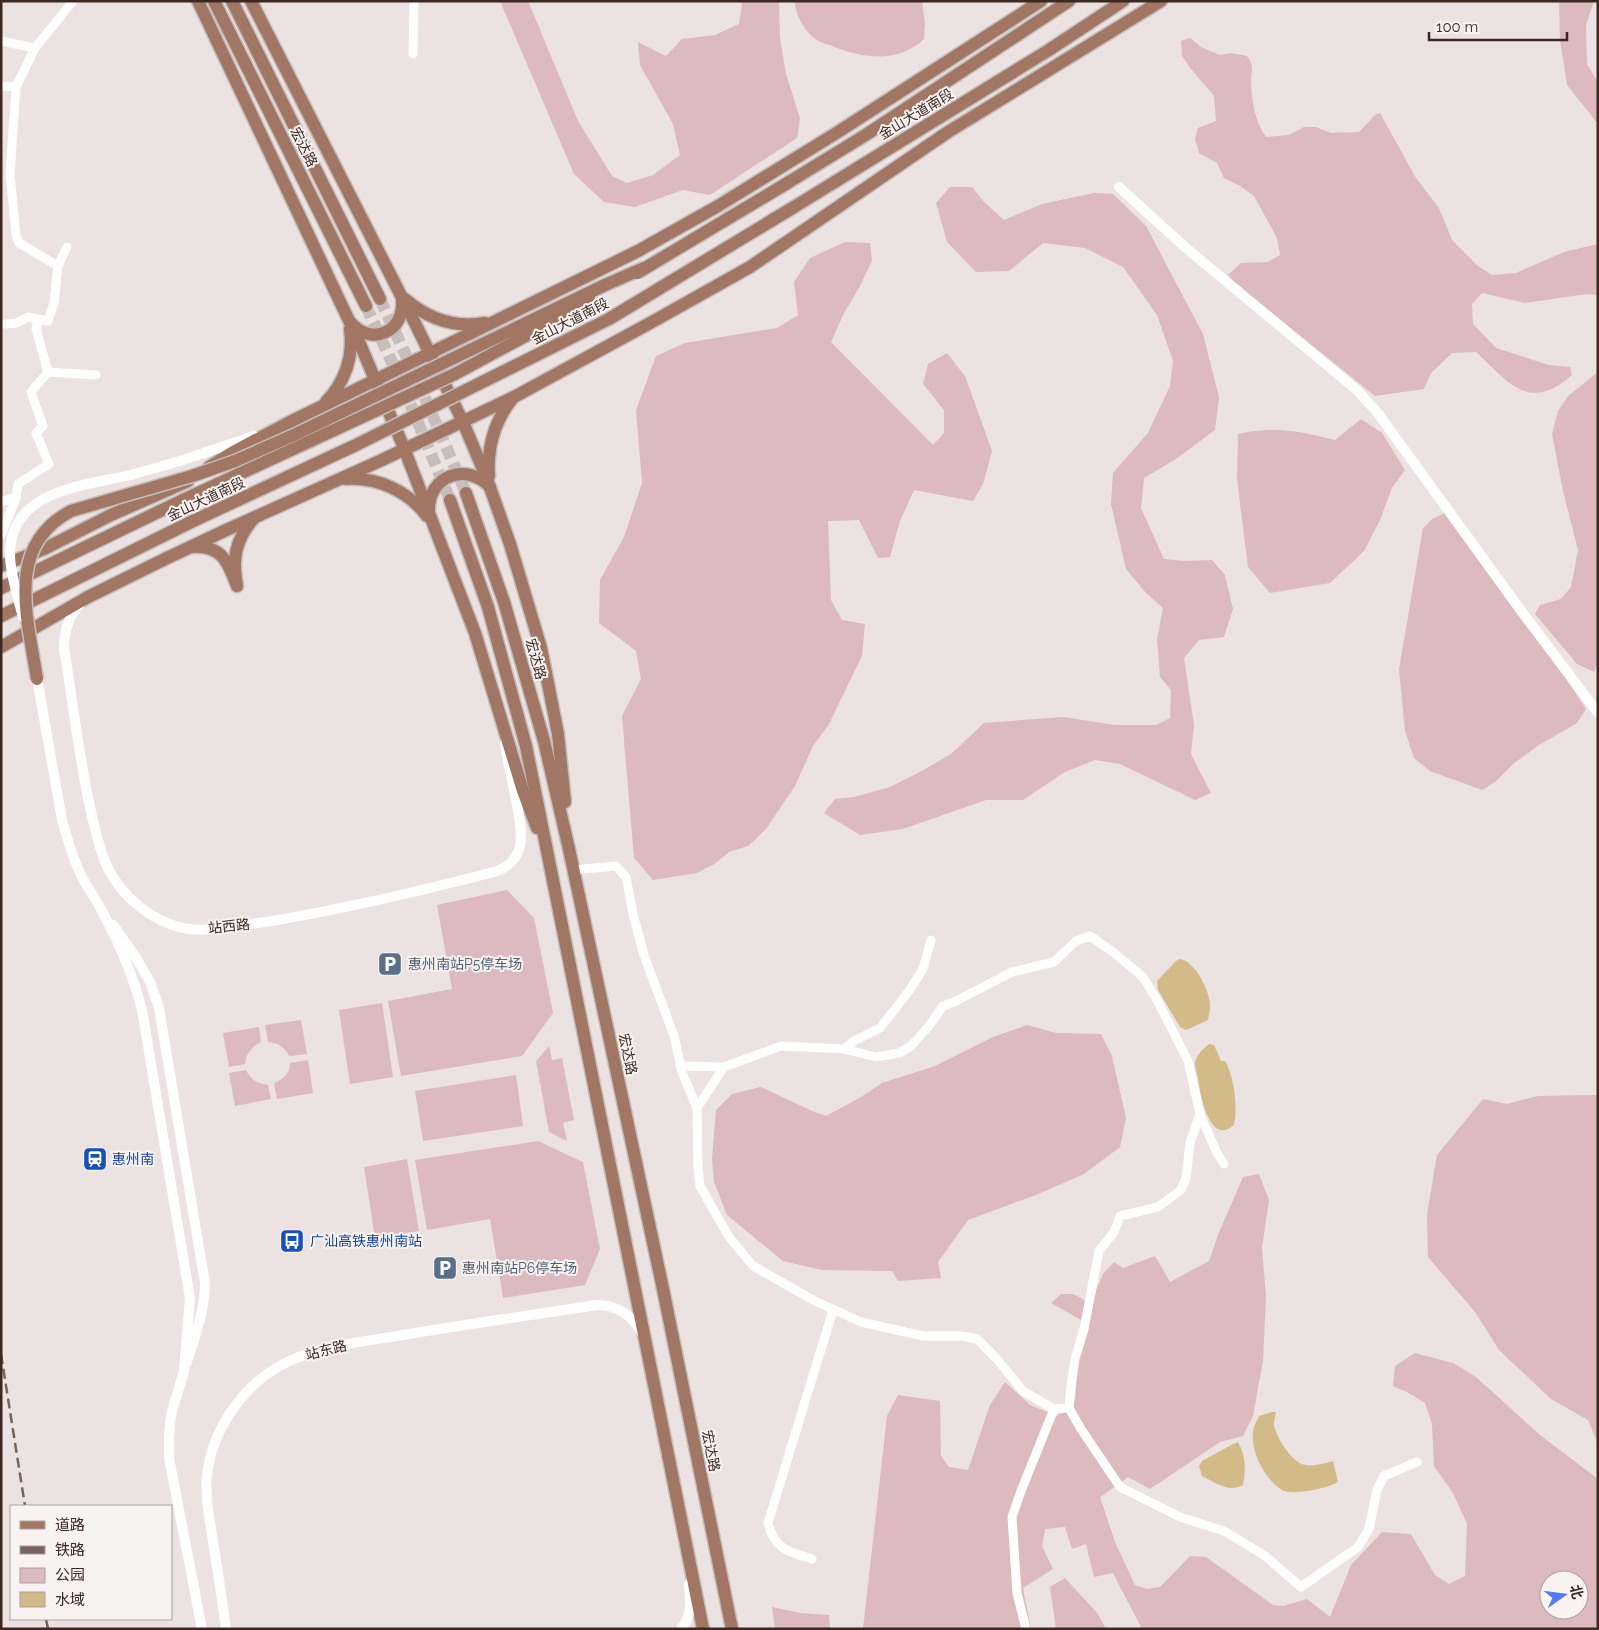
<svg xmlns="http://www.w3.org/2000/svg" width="1599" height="1630" viewBox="0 0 1599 1630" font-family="Raleway,'Noto Sans SC',sans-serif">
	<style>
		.green { fill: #ddb9c0; fill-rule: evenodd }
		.water { fill: #d2bb88 }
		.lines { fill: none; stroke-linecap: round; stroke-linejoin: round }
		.primary-tunnel { stroke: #c9bdbb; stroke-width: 12; stroke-dasharray: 12 6; stroke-linecap: butt }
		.primary-casing { stroke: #c5bebc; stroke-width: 15 }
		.minor { stroke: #fff; stroke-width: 9 }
		.tertiary { stroke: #fff; stroke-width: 10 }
		.primary { stroke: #a27665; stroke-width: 12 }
		.rail { stroke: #78635b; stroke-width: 2.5; stroke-dasharray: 10 5; stroke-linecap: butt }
		.primary-bridge-casing { stroke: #c5bebc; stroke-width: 15; stroke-linecap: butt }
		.tertiary-bridge { stroke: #fff; stroke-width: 10 }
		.primary-bridge { stroke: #a27665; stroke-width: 12 }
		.labels { text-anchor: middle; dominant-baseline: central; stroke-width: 4; stroke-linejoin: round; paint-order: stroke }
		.street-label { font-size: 14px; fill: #3d2821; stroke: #f8f2f1 }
		.service-label { font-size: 14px; fill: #4e5e75; stroke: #f8f2f1; text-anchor: start }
		.transit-label { font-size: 14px; fill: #164399; stroke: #f8f2f1; text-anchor: start }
	</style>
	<rect width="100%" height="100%" fill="#ece2e1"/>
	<!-- green -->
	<g class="green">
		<polygon points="500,1 528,1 578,121 612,176 627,183 653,175 680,155 673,124 640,65 638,42 666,56 682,39 715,35 739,24 742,4 740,1 779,1 780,38 786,74 800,118 797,138 710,195 683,190 635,207 604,202 574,174"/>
		<path d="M794,1H922L925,23L924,39C898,64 862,58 832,46C827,44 819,42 814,38C802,28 797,16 794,1Z"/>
		<polygon points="1559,1 1594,1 1586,25 1587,64 1598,82 1598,124 1567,85 1560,40"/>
		<path d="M1190,38L1201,47L1220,55L1231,53L1247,56C1255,67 1251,70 1251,83C1252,100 1255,123 1266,137L1289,135L1304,127H1316L1331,133L1359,132L1375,115L1380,113L1416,178L1439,208L1452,240L1478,266L1492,275L1516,273L1564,252L1598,244V295L1587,294L1525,303L1482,293L1472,304L1473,324L1496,348L1549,365L1570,367L1572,375C1529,413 1509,383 1476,352L1452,353L1431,373L1424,389L1375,396L1231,280L1228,275L1241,263L1268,262L1280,255L1277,238L1254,196L1240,186L1224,178L1217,163L1199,153L1195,139L1198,128L1216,121L1214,96L1191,69L1182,56L1181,41Z"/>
		<polygon points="950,187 972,187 984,202 1004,220 1042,204 1094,193 1113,194 1146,226 1203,334 1219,397 1215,430 1176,459 1144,478 1141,508 1164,559 1185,561 1212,560 1225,575 1233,609 1224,637 1199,640 1184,658 1194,725 1191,754 1211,793 1195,800 1120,764 1095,760 1065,772 1023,800 986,800 903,829 860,835 824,813 835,799 854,797 890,787 920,772 951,754 984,723 1063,717 1115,725 1156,725 1170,718 1171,690 1160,677 1157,639 1163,608 1146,593 1126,569 1111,504 1113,473 1148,433 1170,386 1173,361 1157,315 1123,267 1085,248 1043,243 1009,271 976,272 947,242 936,203"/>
		<polygon points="845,242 870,243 872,261 859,288 844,313 831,342 933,445 944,433 944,410 923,384 928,364 947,353 965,376 992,451 983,484 973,501 914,490 900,521 890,557 878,558 859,520 828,521 831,600 842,620 865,624 862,656 829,724 813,746 795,786 766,829 748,846 729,852 716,863 697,873 653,880 634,858 622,716 641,679 636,651 599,623 600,580 624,537 642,483 636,410 656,356 685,343 777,328 798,315 794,282 810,258"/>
		<polygon points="1598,372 1598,661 1594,672 1577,664 1535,614 1540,605 1561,599 1571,587 1578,550 1563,491 1552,434 1558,411 1568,396"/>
		<path d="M1361,419L1382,433L1405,470L1392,488L1380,520L1364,551L1330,583L1270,593L1248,567L1237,478L1238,434C1276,426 1298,431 1335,440Z"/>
		<polygon points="1445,513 1565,677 1586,709 1577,723 1539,745 1513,764 1495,782 1482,790 1430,771 1414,758 1405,731 1399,669 1423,528 1432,519"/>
		<polygon points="507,890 534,918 553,1013 522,1056 401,1076 388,1001 452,989 437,905"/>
		<polygon points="382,1003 393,1077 350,1084 339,1010"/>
		<path d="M301,1020L307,1054L289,1056C285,1047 278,1043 268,1042L265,1025Z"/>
		<polygon points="1027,1025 1056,1033 1101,1034 1112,1056 1126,1118 1120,1147 1084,1174 1036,1195 968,1220 938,1262 941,1278 898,1281 892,1271 822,1270 783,1261 727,1215 714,1182 712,1159 716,1110 732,1094 761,1087 812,1111 826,1116 861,1097 882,1083 935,1066 993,1037"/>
		<path d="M259,1027L261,1042C252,1046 246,1054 245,1064L229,1067L223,1033Z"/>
		<polygon points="549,1046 552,1060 562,1058 574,1120 563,1123 567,1141 549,1132 536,1061"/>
		<path d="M308,1060L313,1093L277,1099L274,1083C284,1079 290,1073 290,1063Z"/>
		<path d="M246,1070C251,1080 258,1084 268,1085L271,1099L235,1106L229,1073Z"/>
		<polygon points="516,1075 523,1126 423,1141 415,1091"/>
		<polygon points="1598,1095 1598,1444 1588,1420 1551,1399 1499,1350 1475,1312 1428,1257 1427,1214 1437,1155 1483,1099 1507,1104 1538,1096"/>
		<polygon points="538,1141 583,1162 600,1249 585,1285 503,1298 490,1219 427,1230 415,1160"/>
		<polygon points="407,1159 419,1231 375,1238 364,1167"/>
		<path d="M1259,1174L1269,1200L1262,1248L1266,1297L1263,1361L1253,1416L1243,1436L1220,1442L1150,1489L1128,1477L1100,1497L1115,1542L1135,1585L1147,1589L1160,1587L1190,1556L1206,1557L1273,1605L1283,1606L1307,1599L1330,1617L1351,1565L1382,1532L1411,1534L1435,1575L1449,1584L1465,1576L1467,1524L1453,1493L1434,1466L1432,1424L1425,1403L1407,1392L1393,1386L1395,1366L1415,1353L1453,1363L1476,1377L1540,1435L1598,1479V1629H1142L1113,1573L1094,1577L1086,1544L1072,1549L1065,1527L1045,1529L1042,1546L1053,1569L1023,1588L1031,1629H863L887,1416L898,1395L940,1401L941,1456L949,1467L968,1470L990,1405L1005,1382L1030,1405L1057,1416L1075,1400L1081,1320L1051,1303L1061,1294H1073L1091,1303L1103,1274L1114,1262L1123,1268L1155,1256L1170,1282L1209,1261L1218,1235L1243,1177ZM1549,1580H1579V1610H1549Z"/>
		<polygon points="1065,1578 1098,1614 1106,1629 1056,1629 1050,1587"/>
		<polygon points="772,1607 800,1613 829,1615 830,1629 775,1629"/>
	</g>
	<!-- water -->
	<g class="water">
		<path d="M1180,959C1195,961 1209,990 1210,1004C1210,1009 1209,1015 1208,1020L1186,1030L1180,1027L1158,990L1157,981L1176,961Z"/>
		<path d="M1209,1044L1214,1045L1221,1061H1225C1234,1076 1238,1108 1234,1125C1209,1147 1200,1093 1198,1078C1197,1074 1195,1067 1195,1063C1196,1055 1203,1049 1209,1044Z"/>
		<path d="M1272,1412H1276C1275,1416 1274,1421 1274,1425C1276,1437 1292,1463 1305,1465C1313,1467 1325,1463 1333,1461L1338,1482C1329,1488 1292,1496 1282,1490C1264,1478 1248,1449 1254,1427C1255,1423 1258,1420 1259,1416Z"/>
		<path d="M1238,1442C1246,1457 1246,1468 1243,1485C1229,1493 1216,1483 1202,1476L1199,1466L1202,1461L1233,1444Z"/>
	</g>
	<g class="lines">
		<!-- primary-tunnel -->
		<g class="primary-tunnel">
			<polyline points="380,299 416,377 466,493"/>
			<polyline points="366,306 402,384 450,500"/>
		</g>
		<defs>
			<g id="primary">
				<polyline points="198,1 360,344 404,448 475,633 523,791 537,828"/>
				<polyline points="214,1 366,306"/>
				<polyline points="232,1 380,299"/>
				<polyline points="251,1 416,325 463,422 487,479 510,544 541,648 558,734 565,802"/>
				<polyline points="789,182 864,136 1069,1"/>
				<polyline points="794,207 1049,50 1123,1"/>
				<path d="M405,299C428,319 455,328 485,323"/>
				<path d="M351,323C372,347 405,331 402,300"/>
				<path d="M326,402C345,382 354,356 350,329"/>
				<polyline points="209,467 233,452 290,422 638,251 718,206 838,132 1041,1"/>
				<path d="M489,476C487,448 494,422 512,399"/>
				<path d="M346,479C378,477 408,491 427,516"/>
				<polyline points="466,493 504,602 544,741 569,849 663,1289 732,1629"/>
				<polyline points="450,500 488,607 526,746 703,1629"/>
				<path d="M429,511C428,475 467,462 490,487"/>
				<path d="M192,547C222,545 228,562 237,586C232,559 235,540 254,518"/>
				<polyline points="1,566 44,549 111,515 188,481"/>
				<polyline points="1,588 183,500"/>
				<polyline points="1,616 191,522"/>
				<polyline points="1,647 88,597 165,559 222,532 382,460 514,397 652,322 750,267 948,132 1161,1"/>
			</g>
		</defs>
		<!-- primary casing -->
		<use href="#primary" class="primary-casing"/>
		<!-- minor -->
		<g class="minor">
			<polyline points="1,41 35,48"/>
			<polyline points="413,54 414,1"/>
			<polyline points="1,86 16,87"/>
			<polyline points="58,266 67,247"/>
			<polyline points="38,319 36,329 48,372"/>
			<polyline points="6,324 17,323 28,317 48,321 54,303 58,266 19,243 16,235 10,174 16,87 35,48 73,1"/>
			<polyline points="1,502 16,497"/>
			<polyline points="1,535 16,498 18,484 49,464 36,433 43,426 31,392 48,372 96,375"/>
			<polyline points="573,870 616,866 626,877 633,914 644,955 674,1036 682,1072 697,1108 698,1168 700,1186 729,1237 753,1266 813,1300 861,1322 923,1336 962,1336 977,1339 996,1358 1023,1391 1054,1409 1069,1408"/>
			<polyline points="844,1049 876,1057 899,1053 911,1046 929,1026 943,1006 954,1002 1012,972 1054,962 1076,941 1090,936 1113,952 1143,977 1156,998 1188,1061 1200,1114 1190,1143 1186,1178 1181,1190 1158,1207 1120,1216 1114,1232 1099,1251 1084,1329 1075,1359 1071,1386 1069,1408 1081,1429 1120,1487 1180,1517 1224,1531 1264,1555 1301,1587 1358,1547 1369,1529 1377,1490 1384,1476 1417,1462"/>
			<polyline points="680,1066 724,1067 781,1046 844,1049 854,1041 880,1028 909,991 923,969 931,940"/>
			<polyline points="697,1108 724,1067"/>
			<polyline points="1200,1114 1216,1151 1224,1164"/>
			<path d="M812,1559C789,1552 774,1549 768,1523L833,1310"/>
			<polyline points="1026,1629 1017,1593 1012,1517 1021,1491 1054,1409"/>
		</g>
		<!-- tertiary -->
		<g class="tertiary">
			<polyline points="1119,187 1186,248 1357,390 1377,412 1522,612 1598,713"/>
			<polyline points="131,475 183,460 254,436"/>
			<path d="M80,604C68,617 64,631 64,648C72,698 78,748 88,798C93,820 97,843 106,864C120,896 154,924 189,929C213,932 248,924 272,921C347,908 421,891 494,872C505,869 515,861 519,850C527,828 507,769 505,743"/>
			<path d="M113,925L135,956L150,982L159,1008L205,1283C205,1310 195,1336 187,1362"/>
			<path d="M226,1629C222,1598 217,1567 212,1535C209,1516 205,1495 207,1475C212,1432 239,1391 276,1368C312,1346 362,1342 403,1335C468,1324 532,1315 597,1305C618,1305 632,1315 642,1333"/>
			<path d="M681,1629C693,1615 690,1600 689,1584"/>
		</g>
		<!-- primary -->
		<use href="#primary" class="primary"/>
		<!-- rail -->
		<g class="rail">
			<polyline points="1,1354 25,1506"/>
			<polyline points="46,1619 48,1629"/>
		</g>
		<defs>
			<g id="primary-bridge">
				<polyline points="637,273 789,182"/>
				<polyline points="183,500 455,374 590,301"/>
				<polyline points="191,522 356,445 609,319 794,207"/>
				<path d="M37,679C28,619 4,546 71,511L192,476L235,461L296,434L605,285L644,268"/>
			</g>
		</defs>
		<!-- primary-bridge casing -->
		<use href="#primary-bridge" class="primary-bridge-casing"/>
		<!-- tertiary-bridge -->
		<g class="tertiary-bridge">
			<path d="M23,617C18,598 11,577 10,557C8,490 83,486 131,475"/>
			<path d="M36,673L62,820C68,841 74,862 84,881C90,891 97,901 102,911C119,942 133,975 142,1010L190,1298L184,1371L171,1415L169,1437V1458L202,1629"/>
		</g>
		<!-- primary-bridge -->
		<use href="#primary-bridge" class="primary-bridge"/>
	</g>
	<!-- icons -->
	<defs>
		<symbol id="parking-square" viewBox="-11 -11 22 22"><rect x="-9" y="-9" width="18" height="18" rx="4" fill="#5c6f8a" stroke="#f8f2f1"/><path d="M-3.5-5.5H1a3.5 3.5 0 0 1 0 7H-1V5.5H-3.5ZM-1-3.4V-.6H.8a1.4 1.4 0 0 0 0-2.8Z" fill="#fff"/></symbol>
		<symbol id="station-square" viewBox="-11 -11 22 22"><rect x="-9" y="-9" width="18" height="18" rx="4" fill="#1a4fb4" stroke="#f8f2f1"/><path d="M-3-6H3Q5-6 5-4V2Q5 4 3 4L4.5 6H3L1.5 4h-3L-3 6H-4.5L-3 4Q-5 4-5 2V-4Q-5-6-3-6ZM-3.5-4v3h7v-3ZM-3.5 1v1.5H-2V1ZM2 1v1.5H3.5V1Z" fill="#fff"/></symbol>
		<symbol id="bus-square" viewBox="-11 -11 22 22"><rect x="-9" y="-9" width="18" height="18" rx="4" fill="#1a4fb4" stroke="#f8f2f1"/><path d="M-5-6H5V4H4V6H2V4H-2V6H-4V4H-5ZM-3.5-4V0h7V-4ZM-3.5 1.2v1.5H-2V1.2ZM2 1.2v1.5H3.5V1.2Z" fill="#fff"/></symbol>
	</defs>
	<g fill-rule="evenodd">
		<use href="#parking-square" x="376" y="950" width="28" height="28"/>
		<use href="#station-square" x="81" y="1145" width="28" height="28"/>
		<use href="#bus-square" x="278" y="1227" width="28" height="28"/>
		<use href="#parking-square" x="431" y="1254" width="28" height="28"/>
	</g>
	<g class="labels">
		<!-- street labels -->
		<g class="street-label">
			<text transform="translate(916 114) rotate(-31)">金山大道南段</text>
			<text transform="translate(304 147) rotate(63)">宏达路</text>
			<text transform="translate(570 321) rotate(-27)">金山大道南段</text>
			<text transform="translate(206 499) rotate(-25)">金山大道南段</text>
			<text transform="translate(536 659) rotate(74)">宏达路</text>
			<text transform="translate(229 926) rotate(-6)">站西路</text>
			<text transform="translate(628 1054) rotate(78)">宏达路</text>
			<text transform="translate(326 1350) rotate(-14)">站东路</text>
			<text transform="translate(711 1451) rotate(79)">宏达路</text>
		</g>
		<!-- service labels -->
		<g class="service-label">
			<text x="408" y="964">惠州南站P5停车场</text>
			<text x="462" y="1268">惠州南站P6停车场</text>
		</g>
		<!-- transit labels -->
		<g class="transit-label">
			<text x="112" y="1159">惠州南</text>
			<text x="310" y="1241">广汕高铁惠州南站</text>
		</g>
	</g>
	<!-- border -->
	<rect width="1599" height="1630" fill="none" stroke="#3d2821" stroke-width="5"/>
	<!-- legend -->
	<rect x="10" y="1505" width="162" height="115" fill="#f8f2f1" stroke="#ada19e"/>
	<rect x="20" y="1521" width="25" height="8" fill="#a27665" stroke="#ada19e"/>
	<text x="55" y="1530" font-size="15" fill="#3d2821">道路</text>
	<rect x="20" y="1546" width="25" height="8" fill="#78635b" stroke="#ada19e"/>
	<text x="55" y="1555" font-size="15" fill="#3d2821">铁路</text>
	<rect x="20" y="1568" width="25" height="15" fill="#ddb9c0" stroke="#ada19e"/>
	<text x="55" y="1580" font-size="15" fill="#3d2821">公园</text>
	<rect x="20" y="1592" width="25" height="15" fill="#d2bb88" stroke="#ada19e"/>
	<text x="55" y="1605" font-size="15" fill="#3d2821">水域</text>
	<!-- north arrow -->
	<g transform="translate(1564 1595) rotate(76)"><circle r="24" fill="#f8f2f1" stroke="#ada19e"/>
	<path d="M0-4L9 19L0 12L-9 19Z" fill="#5779f4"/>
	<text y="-8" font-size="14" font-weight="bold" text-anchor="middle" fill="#3d2821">北</text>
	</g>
	<!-- scale -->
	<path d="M1429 32v8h138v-8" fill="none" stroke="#3d2821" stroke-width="2.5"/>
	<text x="1436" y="32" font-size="15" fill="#3d2821" stroke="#f8f2f1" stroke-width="4" paint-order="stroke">100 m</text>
</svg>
